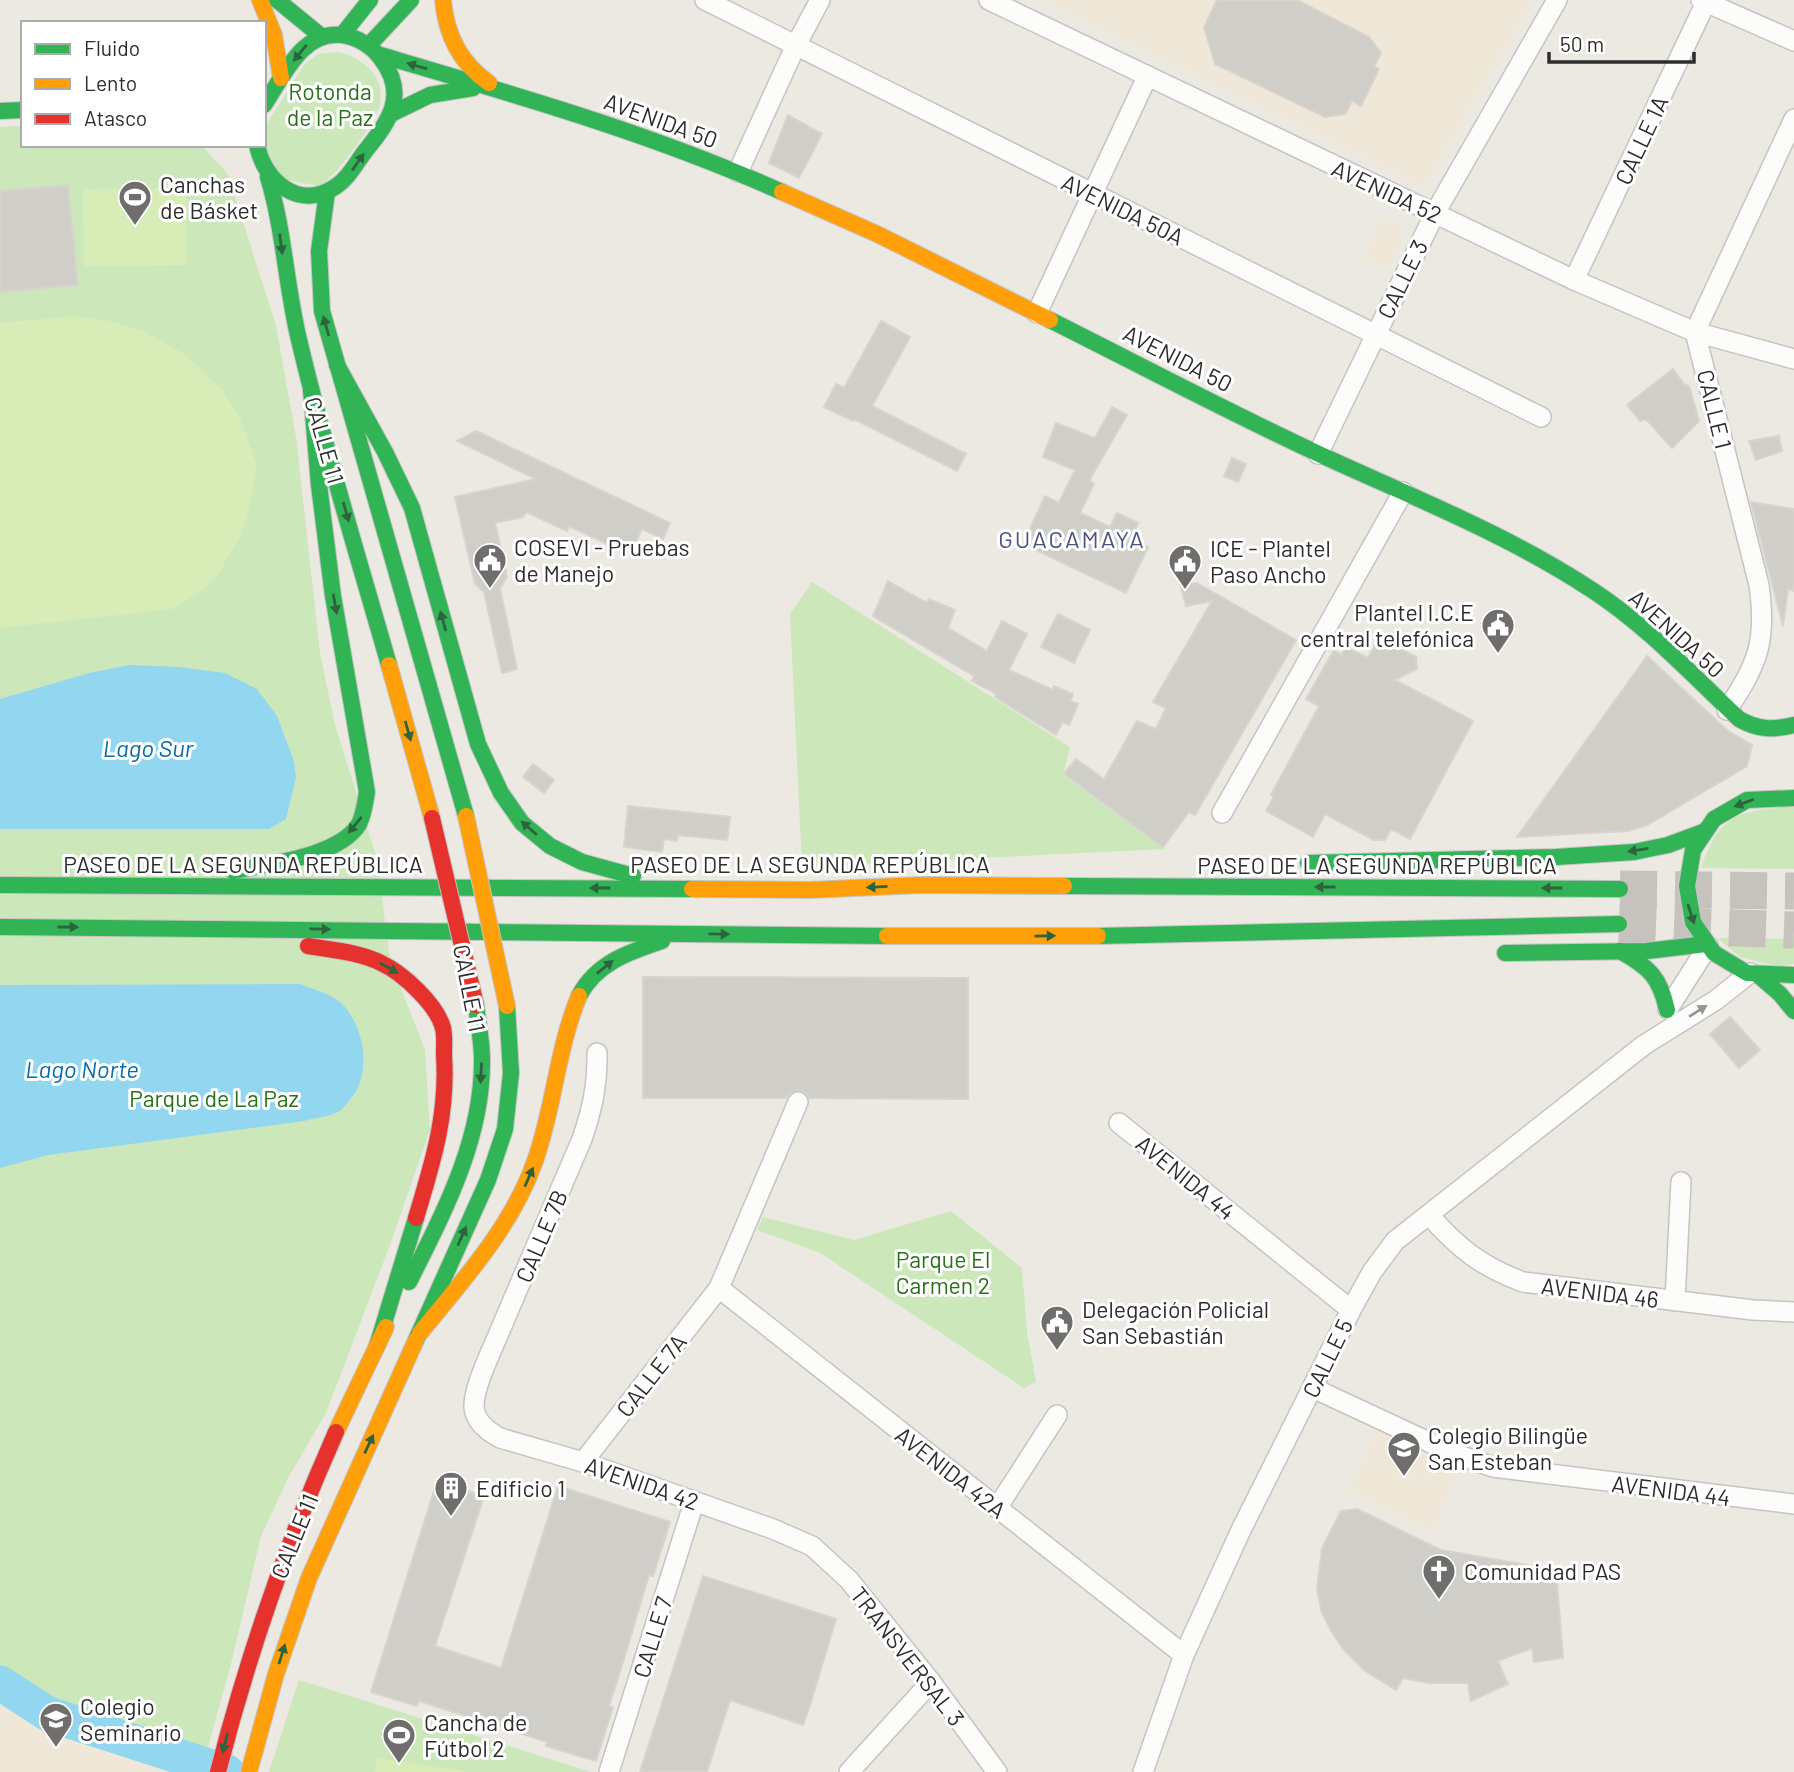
<svg xmlns="http://www.w3.org/2000/svg" width="1794" height="1772" viewBox="0 0 1794 1772" font-family="Barlow,sans-serif">
	<style>
		.education { fill: #efe7d7 }
		.green { fill: #cce8ba }
		.pitch { fill: #d8ecb7 }
		.water { fill: #93d6f0 }
		.lines { fill: none; stroke-linecap: round; stroke-linejoin: round }
		.river { stroke: #93d6f0; stroke-width: 35 }
		.building { fill: #d0cec9; stroke: #d7d4ce; stroke-width: 2 }
		.highway-tunnel { stroke: #c6c3be; stroke-width: 37; stroke-dasharray: 37 18; stroke-linecap: butt }
		.street-casing { stroke: #c5c4c3; stroke-width: 22 }
		.fast-casing { stroke: #c5c4c3; stroke-width: 18 }
		.slow-casing { stroke: #c5c4c3; stroke-width: 18 }
		.jam-casing { stroke: #c5c4c3; stroke-width: 18 }
		.street { stroke: #fcfcfb; stroke-width: 19 }
		.fast { stroke: #30b455; stroke-width: 16 }
		.slow { stroke: #ff9f0a; stroke-width: 16 }
		.jam { stroke: #e5322d; stroke-width: 16 }
		.slow-bridge-casing { stroke: #c5c4c3; stroke-width: 18; stroke-linecap: butt }
		.jam-bridge-casing { stroke: #c5c4c3; stroke-width: 18; stroke-linecap: butt }
		.slow-bridge { stroke: #ff9f0a; stroke-width: 16 }
		.jam-bridge { stroke: #e5322d; stroke-width: 16 }
		.oneway { fill: #2e633d }
		.oneway2 { fill: #949494 }
		.labels { text-anchor: middle; dominant-baseline: central; stroke-width: 6; stroke-linejoin: round; paint-order: stroke }
		.park-label { font-size: 23px; fill: #277117; stroke: #fff }
		.street-label { font-size: 23px; fill: #2d2d2d; stroke: #fff }
		.poi-label { font-size: 23px; fill: #2d2d2d; stroke: #fff; text-anchor: start }
		.neighbourhood-label { font-size: 24px; letter-spacing: 2px; fill: #4a5381; stroke: #fff }
		.water-label { font-size: 24px; font-style: italic; fill: #056da9; stroke: #fff }
	</style>
	<rect width="100%" height="100%" fill="#ece8e2"/>
	<!-- education -->
	<g class="education">
		<polygon points="1043,0 1533,0 1423,187"/>
		<polygon points="1382,217 1398,225 1403,238 1387,268 1364,258"/>
		<polygon points="1376,1429 1457,1464 1434,1533 1350,1491"/>
		<polygon points="0,1704 33,1727 192,1772 0,1772"/>
	</g>
	<!-- green -->
	<g class="green">
		<path d="M337,52C360,55 386,77 380,104C376,122 336,175 321,186L279,179L264,145V128L304,65L318,54Z"/>
		<polygon points="23,126 23,145 201,145 228,174 276,326 296,437 320,653 335,725 377,859 390,960 425,1050 430,1130 390,1245 326,1413 288,1478 261,1536 231,1664 207,1751 54,1700 0,1666 0,127"/>
		<polygon points="812,582 1070,747 1063,775 1164,849 802,867 790,614"/>
		<path d="M1794,806V869L1701,868C1721,811 1739,812 1794,806Z"/>
		<polygon points="1717,938 1794,939 1794,964 1776,966 1740,957"/>
		<polygon points="951,1211 1022,1268 1027,1332 1036,1382 1024,1388 820,1253 757,1230 763,1217 854,1240"/>
		<polygon points="299,1680 591,1772 269,1772"/>
	</g>
	<!-- pitch -->
	<g class="pitch">
		<polygon points="186,188 187,265 84,266 83,189"/>
		<polygon points="74,316 110,321 143,331 186,355 223,391 240,418 257,467 248,514 240,537 217,576 199,593 172,609 0,628 0,323"/>
		<polygon points="377,1758 467,1772 375,1772"/>
	</g>
	<!-- water -->
	<g class="water">
		<polygon points="129,665 179,667 225,673 257,689 277,716 294,761 296,778 286,819 269,829 0,829 0,699 89,673"/>
		<path d="M300,984C314,990 334,994 344,1006C366,1031 372,1077 348,1102C345,1106 341,1111 336,1113C327,1117 314,1118 304,1121L48,1155L0,1168V985Z"/>
	</g>
	<g class="lines">
		<!-- river -->
		<polyline class="river" points="0,1683 48,1714 227,1772"/>
	</g>
	<!-- building -->
	<g class="building">
		<polygon points="1217,0 1297,0 1369,37 1381,53 1374,67 1379,69 1361,106 1352,101 1345,114 1325,117 1215,64 1204,27"/>
		<polygon points="788,115 822,134 799,178 769,163"/>
		<polygon points="68,185 78,285 0,292 0,191"/>
		<polygon points="881,321 910,337 872,406 966,454 957,471 854,419 853,421 824,407 836,384 844,388"/>
		<polygon points="1673,369 1684,384 1689,386 1699,421 1672,448 1646,419 1640,421 1627,405"/>
		<polygon points="1112,407 1127,415 1089,481 1094,484 1080,513 1110,527 1117,513 1138,523 1131,539 1148,547 1126,593 1023,544 1045,496 1059,503 1075,470 1043,457 1056,423 1095,438"/>
		<polygon points="476,431 670,523 663,539 642,529 630,555 569,526 567,531 526,512 523,517 495,523 507,576 500,589 517,669 502,673 484,592 475,584 455,497 536,479 457,441"/>
		<polygon points="1779,436 1782,451 1756,460 1749,441"/>
		<polygon points="1232,458 1246,464 1238,482 1224,476"/>
		<polygon points="1751,502 1794,509 1794,591 1788,589 1783,626"/>
		<polygon points="888,581 927,603 929,599 955,610 948,628 987,651 1002,621 1027,634 1009,670 1053,690 1054,686 1073,694 1070,701 1078,704 1069,725 1062,722 1056,735 995,697 997,694 972,681 974,676 873,616"/>
		<polygon points="1197,583 1296,640 1195,815 1189,812 1163,847 1064,774 1076,759 1104,779 1137,721 1156,729 1166,708 1153,702 1212,601 1186,606 1181,587"/>
		<polygon points="1058,614 1090,630 1074,663 1041,647"/>
		<polygon points="1379,638 1416,657 1417,669 1395,680 1473,721 1410,839 1391,829 1385,840 1374,840 1325,814 1313,837 1266,811 1274,796 1271,795 1319,706 1306,699 1334,650 1341,655 1346,647 1368,658"/>
		<polygon points="1647,656 1728,731 1752,745 1747,766 1647,825 1628,831 1517,837"/>
		<polygon points="533,764 554,780 544,793 523,777"/>
		<polygon points="628,806 730,817 727,840 678,835 677,841 664,839 662,852 624,847"/>
		<polygon points="643,977 968,978 968,1099 809,1098 803,1091 797,1090 790,1093 786,1098 643,1098"/>
		<polygon points="1730,1017 1760,1050 1739,1068 1710,1034"/>
		<polygon points="437,1481 484,1496 435,1646 501,1668 558,1486 670,1522 653,1576 649,1575 620,1672 609,1706 613,1707 596,1761 546,1746 547,1742 419,1701 417,1706 371,1692"/>
		<polygon points="1357,1509 1441,1550 1556,1570 1563,1658 1534,1662 1532,1648 1498,1661 1508,1684 1471,1701 1468,1683 1429,1683 1403,1678 1396,1690 1364,1670 1344,1650 1332,1632 1322,1613 1317,1589 1322,1548 1341,1511"/>
		<polygon points="703,1576 836,1619 811,1702 803,1725 730,1700 707,1772 640,1772"/>
	</g>
	<g class="lines">
		<!-- highway-tunnel -->
		<g class="highway-tunnel">
			<polyline points="1620,889 1794,891"/>
			<polyline points="1619,924 1794,930"/>
		</g>
		<defs>
			<g id="street">
				<polyline points="705,0 1541,417"/>
				<polyline points="989,0 1574,280 1695,332 1794,359"/>
				<polyline points="1701,0 1794,41"/>
				<polyline points="738,172 796,45 820,0"/>
				<polyline points="1574,280 1707,0"/>
				<polyline points="1037,313 1147,77"/>
				<polyline points="1318,454 1435,213 1557,0"/>
				<path d="M1727,710C1758,663 1767,642 1759,585L1695,332L1794,119"/>
				<polyline points="1222,813 1403,492"/>
				<polyline points="1668,1009 1708,946"/>
				<path d="M597,1053C598,1084 592,1110 582,1139C556,1200 530,1261 504,1321C496,1342 473,1386 474,1407C475,1422 489,1432 500,1438L583,1462L773,1529L812,1546L849,1580L931,1682L997,1772"/>
				<polyline points="1119,1123 1351,1310"/>
				<path d="M1429,1215C1458,1248 1482,1267 1523,1282L1753,1310L1794,1312"/>
				<polyline points="719,1288 1184,1655"/>
				<polyline points="1675,1301 1681,1182"/>
				<polyline points="1313,1388 1450,1452 1493,1467 1794,1504"/>
				<polyline points="583,1462 719,1288 798,1102"/>
				<polyline points="997,1508 1057,1415"/>
				<polyline points="609,1772 694,1502"/>
				<polyline points="849,1772 931,1682"/>
				<polyline points="1143,1772 1184,1655 1241,1530 1351,1310 1372,1272 1395,1241 1644,1045 1716,1000 1750,973"/>
			</g>
			<g id="fast">
				<polyline points="277,0 321,36"/>
				<polyline points="342,35 370,0"/>
				<polyline points="369,45 411,0"/>
				<path d="M380,55C516,95 653,134 782,192"/>
				<polyline points="0,111 23,110"/>
				<polyline points="391,114 430,95 473,88"/>
				<path d="M257,145C264,181 299,211 335,187C349,178 356,163 366,150C389,122 408,95 382,60C373,47 358,37 342,35C302,30 283,77 264,105"/>
				<path d="M268,177C284,230 286,286 299,340C325,449 358,557 389,665"/>
				<polyline points="327,192 319,251 322,311 466,816"/>
				<path d="M1050,320C1140,365 1230,413 1321,455C1412,497 1507,534 1592,590C1646,625 1692,675 1739,719C1758,730 1773,730 1794,725"/>
				<polyline points="337,365 385,452 412,508 478,744 501,793 522,823 550,846 582,862 633,876"/>
				<polyline points="1794,798 1747,800 1714,819 1693,850 1687,886 1693,922 1714,953 1747,973 1794,975"/>
				<polyline points="1308,863 1556,857 1634,852 1668,845 1703,832"/>
				<path d="M233,871C267,864 339,857 359,824C364,814 365,803 367,792L333,596L319,485L311,390"/>
				<polyline points="0,885 692,889"/>
				<polyline points="1064,886 1620,889"/>
				<polyline points="0,927 887,936"/>
				<polyline points="1098,936 1619,924"/>
				<path d="M1620,951C1649,967 1660,977 1667,1010"/>
				<polyline points="1505,953 1647,951 1706,944"/>
				<polyline points="1758,975 1780,994 1794,1011"/>
				<path d="M579,996C596,963 629,952 662,941"/>
				<path d="M409,1282C444,1212 483,1139 482,1059C482,1041 478,1023 476,1005"/>
				<polyline points="416,1340 488,1180 505,1129 511,1073 507,1006"/>
				<polyline points="377,1346 416,1218"/>
			</g>
			<g id="slow">
				<polyline points="260,0 274,35 281,78"/>
				<path d="M443,0C446,35 460,63 489,83"/>
				<polyline points="782,192 877,234 1050,320"/>
				<polyline points="389,665 432,818"/>
				<polyline points="692,889 809,890 921,885 1064,886"/>
				<polyline points="887,936 1098,936"/>
				<path d="M420,1333C463,1280 512,1227 535,1161C554,1108 557,1049 579,996"/>
				<polyline points="336,1432 386,1327"/>
				<polyline points="249,1772 276,1674 309,1578 416,1340"/>
			</g>
			<g id="jam">
				<path d="M308,946C332,950 359,952 381,963C403,973 437,1005 443,1028C445,1036 444,1046 444,1055C448,1115 433,1161 416,1218"/>
				<path d="M218,1772C248,1655 287,1542 336,1432"/>
			</g>
		</defs>
		<!-- street casing -->
		<use href="#street" class="street-casing"/>
		<!-- fast casing -->
		<use href="#fast" class="fast-casing"/>
		<!-- slow casing -->
		<use href="#slow" class="slow-casing"/>
		<!-- jam casing -->
		<use href="#jam" class="jam-casing"/>
		<!-- street -->
		<use href="#street" class="street"/>
		<!-- fast -->
		<use href="#fast" class="fast"/>
		<!-- slow -->
		<use href="#slow" class="slow"/>
		<!-- jam -->
		<use href="#jam" class="jam"/>
		<defs>
			<polyline id="slow-bridge" points="466,816 507,1006"/>
			<polyline id="jam-bridge" points="432,818 476,1005"/>
		</defs>
		<!-- slow-bridge casing -->
		<use href="#slow-bridge" class="slow-bridge-casing"/>
		<!-- jam-bridge casing -->
		<use href="#jam-bridge" class="jam-bridge-casing"/>
		<!-- slow-bridge -->
		<use href="#slow-bridge" class="slow-bridge"/>
		<!-- jam-bridge -->
		<use href="#jam-bridge" class="jam-bridge"/>
	</g>
	<!-- one-way arrows -->
	<defs><path id="oneway-solid" d="M-6-.8H1V-3.2L6.5 0L1 3.2V.8H-6Z" transform="scale(1.75)"/></defs>
	<g class="oneway">
		<use href="#oneway-solid" transform="translate(300 53) rotate(129)"/>
		<use href="#oneway-solid" transform="translate(417 66) rotate(-164)"/>
		<use href="#oneway-solid" transform="translate(358 162) rotate(-55)"/>
		<use href="#oneway-solid" transform="translate(281 244) rotate(82)"/>
		<use href="#oneway-solid" transform="translate(326 326) rotate(-106)"/>
		<use href="#oneway-solid" transform="translate(346 512) rotate(74)"/>
		<use href="#oneway-solid" transform="translate(335 604) rotate(80)"/>
		<use href="#oneway-solid" transform="translate(443 621) rotate(-106)"/>
		<use href="#oneway-solid" transform="translate(408 731) rotate(74)"/>
		<use href="#oneway-solid" transform="translate(1744 803) rotate(159)"/>
		<use href="#oneway-solid" transform="translate(355 825) rotate(129)"/>
		<use href="#oneway-solid" transform="translate(529 828) rotate(-139)"/>
		<use href="#oneway-solid" transform="translate(1638 850) rotate(171)"/>
		<use href="#oneway-solid" transform="translate(877 887) rotate(177)"/>
		<use href="#oneway-solid" transform="translate(1325 887) rotate(-180)"/>
		<use href="#oneway-solid" transform="translate(600 888) rotate(-180)"/>
		<use href="#oneway-solid" transform="translate(1552 888) rotate(-180)"/>
		<use href="#oneway-solid" transform="translate(1691 914) rotate(72)"/>
		<use href="#oneway-solid" transform="translate(68 927)"/>
		<use href="#oneway-solid" transform="translate(320 929) rotate(1)"/>
		<use href="#oneway-solid" transform="translate(719 934) rotate(1)"/>
		<use href="#oneway-solid" transform="translate(1045 936) rotate(-1)"/>
		<use href="#oneway-solid" transform="translate(605 967) rotate(-39)"/>
		<use href="#oneway-solid" transform="translate(389 968) rotate(29)"/>
		<use href="#oneway-solid" transform="translate(481 1073) rotate(93)"/>
		<use href="#oneway-solid" transform="translate(529 1177) rotate(-66)"/>
		<use href="#oneway-solid" transform="translate(462 1236) rotate(-66)"/>
		<use href="#oneway-solid" transform="translate(369 1444) rotate(-65)"/>
		<use href="#oneway-solid" transform="translate(282 1654) rotate(-73)"/>
		<use href="#oneway-solid" transform="translate(225 1743) rotate(104)"/>
	</g>
	<use class="oneway2" href="#oneway-solid" transform="translate(1698 1011) rotate(-32)"/>
	<!-- icons -->
	<defs>
		<symbol id="stadium-pin" viewBox="-11 -11 22 30"><path d="M0 17L-7.5 6A9.5 9.5 0 1 1 7.5 6Z" fill="#706e6c" stroke="#fff"/><path d="M0-5a6.5 5 0 1 0 0 10a6.5 5 0 1 0 0-10ZM-3.5-1.8h7v3.6h-7Z" fill="#fff"/></symbol>
		<symbol id="civic-pin" viewBox="-11 -11 22 30"><path d="M0 17L-7.5 6A9.5 9.5 0 1 1 7.5 6Z" fill="#706e6c" stroke="#fff"/><path d="M-.6-6.5H3V-4.5H.6V-3L4-1V1h2V6H-6V1h2V-1L-.6-3ZM-1.2 2.5V6h2.4V2.5Z" fill="#fff"/></symbol>
		<symbol id="university-pin" viewBox="-11 -11 22 30"><path d="M0 17L-7.5 6A9.5 9.5 0 1 1 7.5 6Z" fill="#706e6c" stroke="#fff"/><path d="M0-5L7-2L0 1L-7-2ZM-4 1L0 2.5L4 1V4Q0 6-4 4Z" fill="#fff"/></symbol>
		<symbol id="building-pin" viewBox="-11 -11 22 30"><path d="M0 17L-7.5 6A9.5 9.5 0 1 1 7.5 6Z" fill="#706e6c" stroke="#fff"/><path d="M-4-6H4V6H1V3H-1V6H-4ZM-2.5-4.3h1.7v1.8h-1.7ZM.8-4.3h1.7v1.8H.8ZM-2.5-1h1.7V.8h-1.7ZM.8-1h1.7V.8H.8Z" fill="#fff"/></symbol>
		<symbol id="church-pin" viewBox="-11 -11 22 30"><path d="M0 17L-7.5 6A9.5 9.5 0 1 1 7.5 6Z" fill="#706e6c" stroke="#fff"/><path d="M-1.2-6h2.4v3.5h3.3v2.4h-3.3V6h-2.4V-.1h-3.3v-2.4h3.3Z" fill="#fff"/></symbol>
		<symbol id="school-pin" viewBox="-11 -11 22 30"><path d="M0 17L-7.5 6A9.5 9.5 0 1 1 7.5 6Z" fill="#706e6c" stroke="#fff"/><path d="M0-5L7-2L0 1L-7-2ZM-4 1L0 2.5L4 1V4Q0 6-4 4Z" fill="#fff"/></symbol>
	</defs>
	<g fill-rule="evenodd">
		<use href="#stadium-pin" x="116" y="178" width="38" height="52"/>
		<use href="#civic-pin" x="471" y="541" width="38" height="52"/>
		<use href="#civic-pin" x="1166" y="542" width="38" height="52"/>
		<use href="#civic-pin" x="1479" y="606" width="38" height="52"/>
		<use href="#civic-pin" x="1038" y="1303" width="38" height="52"/>
		<use href="#university-pin" x="1385" y="1429" width="38" height="52"/>
		<use href="#building-pin" x="432" y="1469" width="38" height="52"/>
		<use href="#church-pin" x="1420" y="1552" width="38" height="52"/>
		<use href="#school-pin" x="37" y="1700" width="38" height="52"/>
		<use href="#stadium-pin" x="380" y="1716" width="38" height="52"/>
	</g>
	<g class="labels">
		<!-- park labels -->
		<g class="park-label">
			<text x="330" y="91">Rotonda<tspan x="330" dy="26">de la Paz</tspan></text>
			<text x="214" y="1098">Parque de La Paz</text>
			<text x="943" y="1259">Parque El<tspan x="943" dy="26">Carmen 2</tspan></text>
		</g>
		<!-- street labels -->
		<g class="street-label">
			<text transform="translate(661 120) rotate(20)">AVENIDA 50</text>
			<text transform="translate(1641 140) rotate(-65)">CALLE 1A</text>
			<text transform="translate(1387 191) rotate(25)">AVENIDA 52</text>
			<text transform="translate(1123 209) rotate(26)">AVENIDA 50A</text>
			<text transform="translate(1402 279) rotate(-64)">CALLE 3</text>
			<text transform="translate(1178 358) rotate(27)">AVENIDA 50</text>
			<text transform="translate(1715 409) rotate(76)">CALLE 1</text>
			<text transform="translate(325 440) rotate(74)">CALLE 11</text>
			<text transform="translate(1677 633) rotate(42)">AVENIDA 50</text>
			<text x="243" y="864">PASEO DE LA SEGUNDA REPÚBLICA</text>
			<text x="810" y="864">PASEO DE LA SEGUNDA REPÚBLICA</text>
			<text x="1377" y="865">PASEO DE LA SEGUNDA REPÚBLICA</text>
			<text transform="translate(470 988) rotate(79)">CALLE 11</text>
			<text transform="translate(1186 1177) rotate(39)">AVENIDA 44</text>
			<text transform="translate(541 1236) rotate(-67)">CALLE 7B</text>
			<text transform="translate(1600 1292) rotate(7)">AVENIDA 46</text>
			<text transform="translate(1327 1358) rotate(-64)">CALLE 5</text>
			<text transform="translate(651 1375) rotate(-52)">CALLE 7A</text>
			<text transform="translate(951 1472) rotate(38)">AVENIDA 42A</text>
			<text transform="translate(642 1483) rotate(19)">AVENIDA 42</text>
			<text transform="translate(1671 1490) rotate(7)">AVENIDA 44</text>
			<text transform="translate(294 1536) rotate(-68)">CALLE 11</text>
			<text transform="translate(652 1637) rotate(-73)">CALLE 7</text>
			<text transform="translate(908 1656) rotate(52)">TRANSVERSAL 3</text>
		</g>
		<!-- poi labels -->
		<g class="poi-label">
			<text x="160" y="184">Canchas<tspan x="160" dy="26">de Básket</tspan></text>
			<text x="514" y="547">COSEVI - Pruebas<tspan x="514" dy="26">de Manejo</tspan></text>
			<text x="1210" y="548">ICE - Plantel<tspan x="1210" dy="26">Paso Ancho</tspan></text>
			<text x="1474" y="612" text-anchor="end">Plantel I.C.E<tspan x="1474" dy="26">central telefónica</tspan></text>
			<text x="1082" y="1309">Delegación Policial<tspan x="1082" dy="26">San Sebastián</tspan></text>
			<text x="1428" y="1435">Colegio Bilingüe<tspan x="1428" dy="26">San Esteban</tspan></text>
			<text x="476" y="1488">Edificio 1</text>
			<text x="1464" y="1571">Comunidad PAS</text>
			<text x="80" y="1706">Colegio<tspan x="80" dy="26">Seminario</tspan></text>
			<text x="424" y="1722">Cancha de<tspan x="424" dy="26">Fútbol 2</tspan></text>
		</g>
		<!-- neighbourhood labels -->
		<g class="neighbourhood-label">
			<text x="1072" y="538">GUACAMAYA</text>
		</g>
		<!-- water labels -->
		<g class="water-label">
			<text x="148" y="747">Lago Sur</text>
			<text x="82" y="1068">Lago Norte</text>
		</g>
	</g>
	<!-- legend -->
	<rect x="21" y="21" width="245" height="126" fill="#ffffff" stroke="#ababab" stroke-width="2"/>
	<rect x="35" y="44" width="35" height="10" fill="#30b455" stroke="#ababab" stroke-width="2"/>
	<text x="84" y="56" font-size="21" fill="#2d2d2d">Fluido</text>
	<rect x="35" y="79" width="35" height="10" fill="#ff9f0a" stroke="#ababab" stroke-width="2"/>
	<text x="84" y="91" font-size="21" fill="#2d2d2d">Lento</text>
	<rect x="35" y="114" width="35" height="10" fill="#e5322d" stroke="#ababab" stroke-width="2"/>
	<text x="84" y="126" font-size="21" fill="#2d2d2d">Atasco</text>
	<!-- scale -->
	<path d="M1549 52v10h145v-10" fill="none" stroke="#2d2d2d" stroke-width="3.5"/>
	<text x="1560" y="52" font-size="21" fill="#2d2d2d" stroke="#ffffff" stroke-width="5" paint-order="stroke">50 m</text>
</svg>
